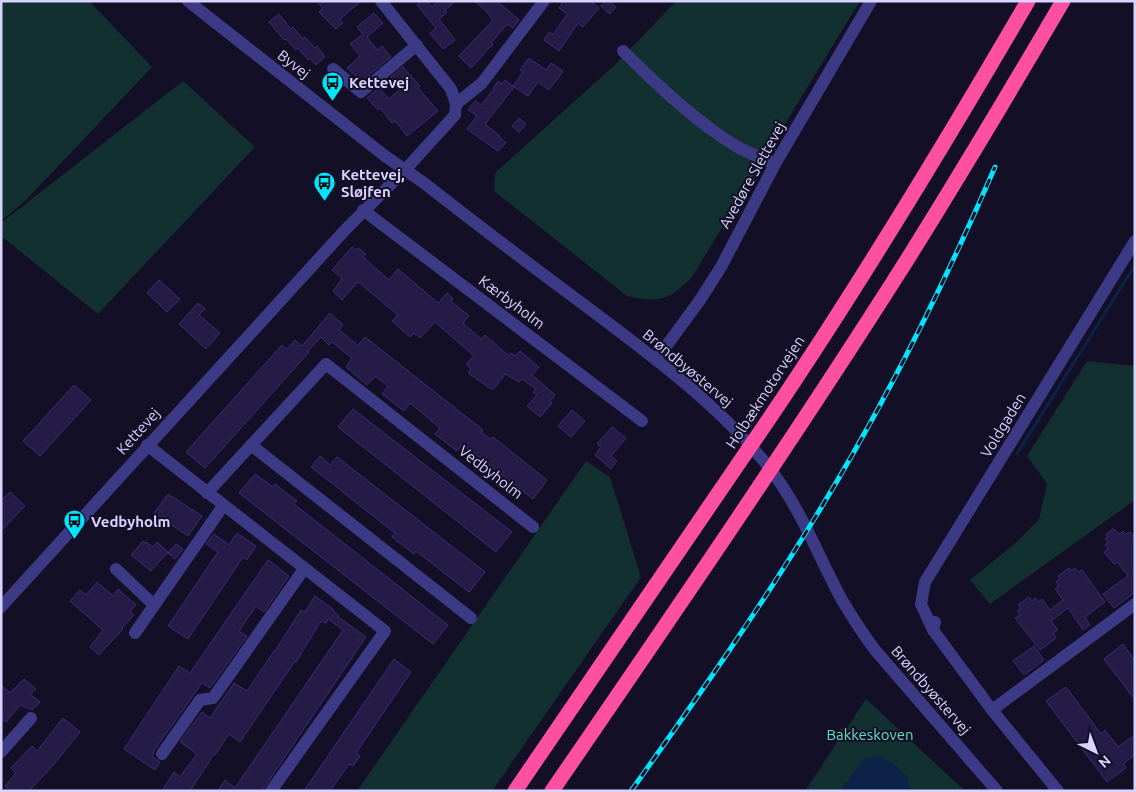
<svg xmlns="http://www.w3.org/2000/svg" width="1136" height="792" viewBox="0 0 1136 792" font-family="Ubuntu,sans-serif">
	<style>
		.green { fill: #12302f }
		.water { fill: #0c2248 }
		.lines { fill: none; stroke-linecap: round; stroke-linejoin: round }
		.stream { stroke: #0c2248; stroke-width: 3 }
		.building { fill: #241b47; stroke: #3b2d73 }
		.minor { stroke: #3d3a85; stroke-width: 12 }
		.highway { stroke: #ff4fa3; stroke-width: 15 }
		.rail-casing { stroke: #00e5ff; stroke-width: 5 }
		.rail { stroke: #130f26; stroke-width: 3; stroke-dasharray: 9; stroke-linecap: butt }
		.labels { text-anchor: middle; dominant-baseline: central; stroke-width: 4; stroke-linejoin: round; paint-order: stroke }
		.street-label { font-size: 15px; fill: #d9d4ff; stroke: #130f26 }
		.poi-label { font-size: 15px; font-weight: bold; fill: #d9d4ff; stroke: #130f26; text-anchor: start }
		.park-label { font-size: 15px; fill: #5fe0c0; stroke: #130f26 }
	</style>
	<rect width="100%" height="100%" fill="#130f26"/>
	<!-- green -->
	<g class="green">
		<polygon points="1,1 89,1 152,67 27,199 1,221"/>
		<path d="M676,1H860L692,277C669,301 658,303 627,296L494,191L495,173L618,62Z"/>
		<polygon points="183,81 255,147 98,314 1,236 1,223"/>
		<polygon points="1087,361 1135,366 1135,500 990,604 970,580 1018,541 1039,519 1047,484 1027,456"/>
		<polygon points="586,461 610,477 641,577 492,791 357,791"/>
		<polygon points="866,699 965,791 910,791 911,788 845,783 841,791 805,791"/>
	</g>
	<!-- water -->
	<path class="water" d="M877,755C892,762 911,772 910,791H841L863,759Z"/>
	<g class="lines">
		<!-- stream -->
		<polyline class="stream" points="1017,454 1135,265"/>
	</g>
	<!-- building -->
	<g class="building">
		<polygon points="317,1 361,1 340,19 343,23 336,29 319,12 323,8"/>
		<polygon points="421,1 427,1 432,7 439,1 456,1 445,10 447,12 439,19 455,40 443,49 430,33 436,28 417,5"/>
		<polygon points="474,1 497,1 519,20 513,28 507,24 491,43 493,44 471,68 459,56 493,20 485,10"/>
		<polygon points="564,1 590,1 599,8 583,27 578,23 559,51 544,40 549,32 553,35 567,14 559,8"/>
		<polygon points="606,1 609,1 616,7 610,14 601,6"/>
		<polygon points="374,13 383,23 367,37 377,50 382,46 391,57 361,81 347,68 360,56 350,44 363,34 357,27"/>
		<polygon points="279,14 291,29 293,27 303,39 305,37 315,48 317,46 325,57 316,65 310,58 308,60 298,48 296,50 286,39 284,40 269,22"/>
		<polygon points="529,58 546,70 551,63 563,71 549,90 538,82 528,96 513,86 523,72 520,70"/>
		<polygon points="403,67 420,86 418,88 438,111 407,136 395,121 392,123 380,108 378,110 367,98 379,88 389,99 401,88 391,77"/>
		<polygon points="505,80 514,87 485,124 500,136 499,137 506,143 498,151 467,129 477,116 468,110 475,101 481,105 494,89 493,88 498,81 502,84"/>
		<polygon points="519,118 526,124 519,132 512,126"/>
		<polygon points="352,247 356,250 359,248 366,254 363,257 389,280 398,269 438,303 447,293 453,299 451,301 469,316 463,323 481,339 485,335 509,356 511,353 516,356 520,351 539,367 532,375 555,395 550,401 552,403 540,417 527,406 537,395 533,392 536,389 522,379 519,382 505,374 493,390 468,373 471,369 466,364 474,356 435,322 420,338 414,333 410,337 392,321 398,315 358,282 342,300 333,291 342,279 332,270"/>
		<polygon points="159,280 180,299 167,312 147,293"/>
		<polygon points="198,303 205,309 199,315 220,333 206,349 179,324"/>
		<polygon points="330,313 343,325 339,330 358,345 365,337 483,430 481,432 490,439 493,437 547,480 533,499 462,444 457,451 435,434 440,428 410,403 404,411 382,394 388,386 375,376 367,385 346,367 352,358 332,342 329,345 321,337 308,351 309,352 205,468 186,452 282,345 287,349 295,340 302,346"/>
		<polygon points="74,385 91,400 40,456 23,441"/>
		<polygon points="353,409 512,532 496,552 338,427"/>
		<polygon points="572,410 585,421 571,437 558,426"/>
		<polygon points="612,427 626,438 611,456 617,461 611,469 595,455 601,447 597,444"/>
		<polygon points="320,456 330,465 337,457 485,572 469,592 416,551 414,554 392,537 395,533 311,467"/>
		<polygon points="255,474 273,487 275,484 297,501 294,504 448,625 433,644 239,493"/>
		<polygon points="10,492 25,506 1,531 1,501"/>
		<polygon points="168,494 202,516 188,536 154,513"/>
		<polygon points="1113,529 1120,534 1123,531 1126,534 1130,532 1135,538 1135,592 1114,608 1103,594 1128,576 1117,562 1114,564 1104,552 1108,549 1105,545 1108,542 1105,539 1108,537 1106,534"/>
		<polygon points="237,533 256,546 247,560 243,557 188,639 168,626 218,552 206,544 214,534 229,545"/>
		<polygon points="143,541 145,543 146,542 153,547 157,542 168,552 151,571 131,555"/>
		<polygon points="176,544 183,549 175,559 168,553"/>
		<polygon points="268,560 289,576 264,612 256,606 239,631 247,636 210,688 202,683 155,749 152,756 160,762 155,770 124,749 179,666 190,673"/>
		<polygon points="1069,568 1071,571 1075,568 1078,572 1082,570 1105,602 1085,617 1090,625 1083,630 1068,608 1051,621 1058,630 1053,633 1056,638 1040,650 1015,618 1020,615 1017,611 1021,608 1018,605 1029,597 1032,601 1035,598 1038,602 1042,599 1050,610 1063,600 1055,589 1059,586 1056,582 1060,579 1058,576"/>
		<polygon points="97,582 113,596 118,589 136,605 130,611 134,615 122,628 123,629 99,655 90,647 103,630 70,601 80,590 86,595"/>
		<polygon points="315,596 334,610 333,611 339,616 338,617 366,637 262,791 218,791 225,780 235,788 343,630 328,619 326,623 321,621 296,662 295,661 240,742 229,734 215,755 214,754 190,791 162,791 174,772 180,777 197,754 180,742 202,712 210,718 234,683 247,691 274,651 275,651 301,610 305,612"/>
		<polygon points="1123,644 1135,661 1135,700 1104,659"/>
		<polygon points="1034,646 1044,660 1024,675 1013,661"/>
		<polygon points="394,659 411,672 356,753 360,756 353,766 349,764 330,791 304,791"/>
		<polygon points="24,679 36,689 30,694 40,702 32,710 20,705 6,722 1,718 1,685 10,693"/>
		<polygon points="1066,687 1101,734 1105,730 1118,747 1135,735 1135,755 1123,764 1126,768 1107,782 1046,701"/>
		<polygon points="63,718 80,732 55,763 29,791 10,791 5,786 16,773 11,768 32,746 37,751"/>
	</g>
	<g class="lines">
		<!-- minor -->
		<g class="minor">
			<path d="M188,1L385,156L424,183C480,227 537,270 595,313C656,359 718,405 767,465C800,506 817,554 842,600C852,617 863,634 875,650L997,791"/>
			<path d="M623,51C656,84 696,122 736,146C748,153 762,158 775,164"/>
			<polyline points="333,69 361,92 417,45"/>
			<polyline points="456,104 482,83 544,1"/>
			<polyline points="363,210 642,421"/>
			<polyline points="656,360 700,300 721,267 775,164 871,1"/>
			<polyline points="147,445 385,631 271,791"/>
			<polyline points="251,445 471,618"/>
			<polyline points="207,493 326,364 533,527"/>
			<polyline points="116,569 154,605"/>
			<polyline points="1,607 345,230 405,170 455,115 456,104 451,89 381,1"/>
			<polyline points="935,622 933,630 992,710 1058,791"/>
			<polyline points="933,630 921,604 925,582 1135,241"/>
			<polyline points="135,633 223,506"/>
			<polyline points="992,710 1135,604"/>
			<polyline points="1,752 31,718"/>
			<polyline points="162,754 200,700 213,698 304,569"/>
		</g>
		<!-- highway -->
		<g class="highway">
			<path d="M515,791C600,665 687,541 771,416C862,281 946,142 1028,1"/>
			<path d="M552,791C672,616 793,440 907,260C960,175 1012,88 1063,1"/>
		</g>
		<defs>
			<path id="rail" d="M631,791C695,701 759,610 816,516C885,404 943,287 995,167"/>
		</defs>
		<!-- rail casing -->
		<use href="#rail" class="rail-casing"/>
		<!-- rail -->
		<use href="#rail" class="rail"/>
	</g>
	<!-- icons -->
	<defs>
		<symbol id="bus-pin" viewBox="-11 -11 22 30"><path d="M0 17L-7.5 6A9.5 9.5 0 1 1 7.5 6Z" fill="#00e5ff" stroke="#130f26"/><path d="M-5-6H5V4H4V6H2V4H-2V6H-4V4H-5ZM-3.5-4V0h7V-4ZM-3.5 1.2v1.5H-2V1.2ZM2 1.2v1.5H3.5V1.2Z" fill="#111"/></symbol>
	</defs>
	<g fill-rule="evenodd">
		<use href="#bus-pin" x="320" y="70" width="25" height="34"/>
		<use href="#bus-pin" x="312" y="170" width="25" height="34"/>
		<use href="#bus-pin" x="62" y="508" width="25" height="34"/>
	</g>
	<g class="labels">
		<!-- street labels -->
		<g class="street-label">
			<text transform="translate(294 64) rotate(38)">Byvej</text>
			<text transform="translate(752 175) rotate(-61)">Avedøre Slettevej</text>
			<text transform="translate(512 302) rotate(37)">Kærbyholm</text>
			<text transform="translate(688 368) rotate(40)">Brøndbyøstervej</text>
			<text transform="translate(765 392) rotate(-57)">Holbækmotorvejen</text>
			<text transform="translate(1003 425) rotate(-59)">Voldgaden</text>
			<text transform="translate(138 431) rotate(-48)">Kettevej</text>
			<text transform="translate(491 472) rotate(38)">Vedbyholm</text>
			<text transform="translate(931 690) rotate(49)">Brøndbyøstervej</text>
		</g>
		<!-- poi labels -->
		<g class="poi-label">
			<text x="349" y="82">Kettevej</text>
			<text x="341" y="174">Kettevej,<tspan x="341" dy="17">Sløjfen</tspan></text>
			<text x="91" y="521">Vedbyholm</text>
		</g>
		<!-- park labels -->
		<g class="park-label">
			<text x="870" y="734">Bakkeskoven</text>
		</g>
	</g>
	<!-- border -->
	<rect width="1136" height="792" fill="none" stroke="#d9d4ff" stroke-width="5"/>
	<!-- north arrow -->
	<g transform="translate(1096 752) rotate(138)" stroke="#130f26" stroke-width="4" paint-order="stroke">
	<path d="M0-4L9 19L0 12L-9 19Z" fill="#d9d4ff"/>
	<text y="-8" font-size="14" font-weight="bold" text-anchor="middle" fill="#d9d4ff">N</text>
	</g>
</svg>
